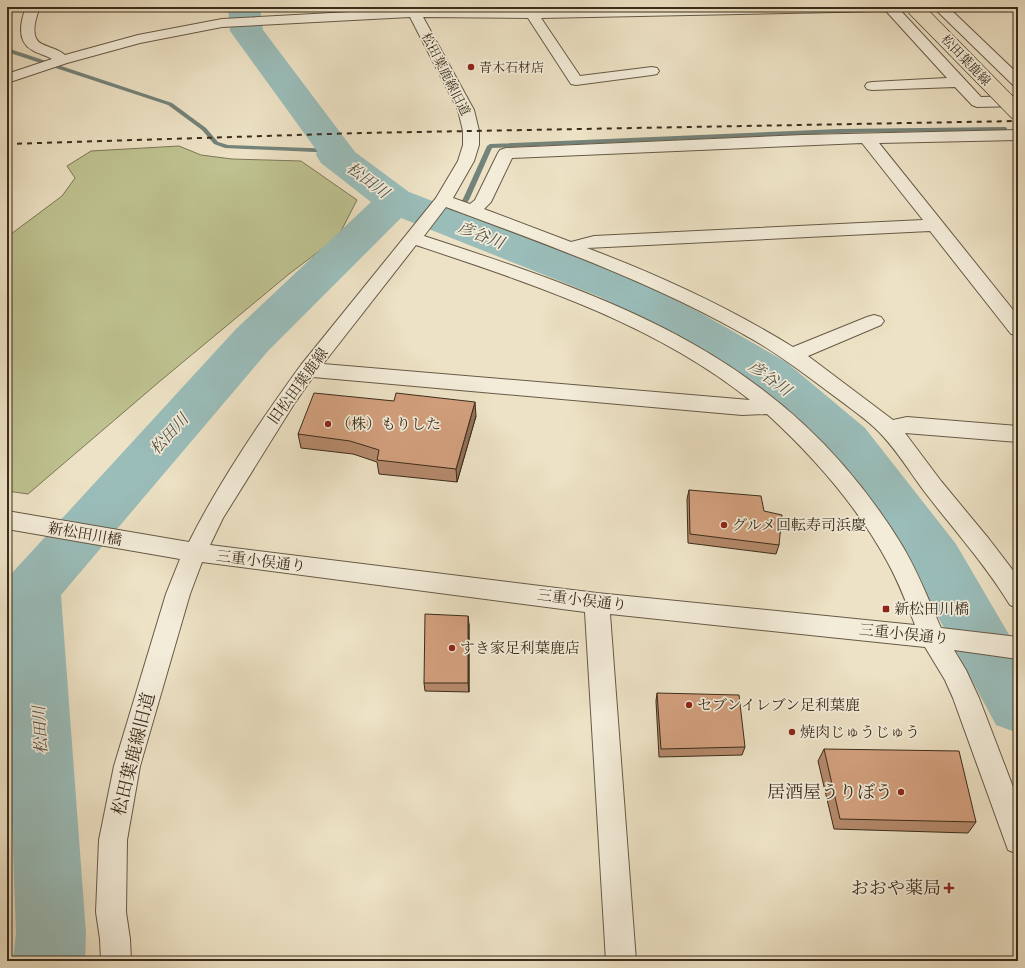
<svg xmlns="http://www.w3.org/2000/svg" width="1025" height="968" viewBox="0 0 1025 968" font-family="'IM FELL French Canon','Noto Serif JP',serif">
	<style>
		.green { fill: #bec290; stroke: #7c7756 }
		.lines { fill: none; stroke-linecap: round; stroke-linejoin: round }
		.stream { fill: #74837a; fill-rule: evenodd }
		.river { fill: #9abdba; fill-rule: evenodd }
		.minor-casing { stroke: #675a46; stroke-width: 2 }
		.minor { fill: #f3ecd9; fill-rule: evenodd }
		.rail { stroke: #3a2c1b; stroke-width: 2; stroke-dasharray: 5 5; stroke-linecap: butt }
		.major-bridge-casing { stroke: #3a2c1b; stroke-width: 17; stroke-linecap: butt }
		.major-bridge { stroke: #ede2c5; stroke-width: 16 }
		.wall { fill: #b58a6c; stroke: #3a2c1b }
		.shaded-wall { fill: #947058; stroke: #3a2c1b }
		.building { fill: #d3a07e; stroke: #3a2c1b }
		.poi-dot { fill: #8f2418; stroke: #f3ecd9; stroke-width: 1.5 }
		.labels { text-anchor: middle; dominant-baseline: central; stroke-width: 3.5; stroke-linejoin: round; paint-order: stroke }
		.far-street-label { font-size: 13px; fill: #3a2c1b; stroke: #f3ecd9 }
		.far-poi-label { font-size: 13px; fill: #3a2c1b; stroke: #f3ecd9; text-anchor: start }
		.street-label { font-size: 15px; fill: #3a2c1b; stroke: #f3ecd9 }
		.poi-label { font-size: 15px; fill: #3a2c1b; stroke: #f3ecd9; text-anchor: start }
		.water-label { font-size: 16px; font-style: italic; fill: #525043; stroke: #f3ecd9 }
		.near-street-label { font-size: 18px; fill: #3a2c1b; stroke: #f3ecd9 }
		.near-poi-label { font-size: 18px; fill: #3a2c1b; stroke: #f3ecd9; text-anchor: end }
	</style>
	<rect width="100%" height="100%" fill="#ede2c5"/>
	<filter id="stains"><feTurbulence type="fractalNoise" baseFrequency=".005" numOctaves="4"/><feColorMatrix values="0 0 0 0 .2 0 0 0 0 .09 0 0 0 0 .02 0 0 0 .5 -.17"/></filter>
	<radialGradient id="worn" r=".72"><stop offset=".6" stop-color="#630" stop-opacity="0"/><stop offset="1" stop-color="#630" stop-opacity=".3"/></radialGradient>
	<!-- green -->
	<polygon class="green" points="179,146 201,155 232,159 301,161 357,200 338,237 289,274 159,382 28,494 7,491 7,237 62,196 75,178 67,166 91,151"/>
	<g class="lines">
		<!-- stream -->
		<g class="stream">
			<polygon points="7,48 172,103 206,128 218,142 228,145 336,149 339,151 336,153 225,148 214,144 202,130 168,105 7,52"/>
			<polygon points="1005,127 1007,128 1007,130 839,133 492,148 469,200 449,224 446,224 442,222 463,199 487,146 490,144 839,129"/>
		</g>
		<!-- river -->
		<polygon class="river" points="228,7 260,7 263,30 355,152 409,192 630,277 699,312 786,362 865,428 956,544 1018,650 1018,733 996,725 916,576 829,454 752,386 667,334 600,297 401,218 268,351 61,595 86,933 85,961 13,961 16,933 7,682 7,583 12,573 236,329 371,202 321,163 316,155 317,151 230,31"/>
		<defs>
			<g id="minor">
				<path d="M26,7H40C36,17 29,38 42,44C50,48 58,49 65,55L138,35L222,19L405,9L404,7H418L419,9L513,10L672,7H904L900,10L981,97L1018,96V106L977,107L972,105L955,87L872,90L867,89L865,86L867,83L872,82L947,78L886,11L541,18L580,76L652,67L657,68L659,71L657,74L652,75L576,85L571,84L528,18L423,17L474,110L479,131V145L474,161L453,198L470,204L475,200L498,153L500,150L506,148L803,135L1018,130V140L879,143L1018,316V335L1011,334L930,231L587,248C659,275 728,307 793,347L867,317L874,315L881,317L884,321L881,325L808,356L893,420L907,417L1018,426V442L905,433L941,481L989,539L1018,577V608L1010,605C985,564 953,529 924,491C909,471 895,447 876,429C861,415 843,403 826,390C799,370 773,350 743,334C649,281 548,245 446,207L424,236C620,300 785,357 900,542C917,569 928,599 941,628L1018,637V659L954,650L966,670L979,698L1018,800V854L1008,850L953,698L945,680L925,647L610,614L636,961H606L585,612L202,562L190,594L140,766L127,840L126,912L130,939L131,961H101L100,939L96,912L99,840L114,766L166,594L180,559L7,529V511L189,542C219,482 261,420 301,365L436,198L458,161L463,145V131L458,110L410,17L222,27L140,43L67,63L7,83V74L52,59C46,55 38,54 32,50C16,41 21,20 26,7ZM862,143L923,220L594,236L571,242L484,209L491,202L512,158ZM416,245C532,284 654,323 750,400L323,364ZM313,377L742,415L767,414C814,457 858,507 888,563C899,583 907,604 915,625L597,593L210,545L223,518L294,404Z"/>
				<polygon points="933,7 948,7 1018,74 1018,86 1013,85"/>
			</g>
		</defs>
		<!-- minor casing -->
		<use href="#minor" class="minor-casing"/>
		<!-- minor -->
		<use href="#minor" class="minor"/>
		<!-- rail -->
		<polyline class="rail" points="7,144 361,133 1018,121"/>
		<defs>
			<polyline id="major-bridge" points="914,7 1018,113"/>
		</defs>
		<!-- major-bridge casing -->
		<use href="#major-bridge" class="major-bridge-casing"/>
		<!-- major-bridge -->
		<use href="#major-bridge" class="major-bridge"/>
	</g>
	<!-- wall -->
	<g class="wall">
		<polygon points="476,416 457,482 379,474 377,462 353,454 301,448 298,434"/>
		<polygon points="689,490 764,511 779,545 776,554 688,543 687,499"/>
		<polygon points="469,624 469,692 425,691 424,683"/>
		<polygon points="657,693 745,747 742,755 659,757 656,701"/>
		<polygon points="824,749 976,822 968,833 834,829 818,761"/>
	</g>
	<!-- shaded-wall -->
	<g class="shaded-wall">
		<polygon points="475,402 476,416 457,482 456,469"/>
		<polygon points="468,616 469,624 469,692 468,683"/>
	</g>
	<!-- building -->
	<g class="building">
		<polygon points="314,393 394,401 396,393 475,402 456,469 377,460 379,450 350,441 298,434"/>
		<polygon points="689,490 761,496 764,511 782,515 779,545 690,534"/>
		<polygon points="425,614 468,616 468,683 424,683"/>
		<polygon points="657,693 739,695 745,747 661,749"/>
		<polygon points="824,749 959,751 976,822 840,819"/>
	</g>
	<!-- markers -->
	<g class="poi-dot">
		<circle cx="471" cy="67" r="4"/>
		<circle cx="328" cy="424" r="4"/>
		<circle cx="724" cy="525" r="4"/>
		<rect x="882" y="605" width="8" height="8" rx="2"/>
		<circle cx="452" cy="648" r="4"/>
		<circle cx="689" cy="705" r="4"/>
		<circle cx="792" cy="732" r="4"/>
		<circle cx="901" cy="792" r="4"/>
		<path d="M947 882h4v4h4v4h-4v4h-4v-4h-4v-4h4z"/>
	</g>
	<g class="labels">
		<!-- far-street labels -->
		<g class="far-street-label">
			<text transform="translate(966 60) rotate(46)">松田葉鹿線</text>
			<text transform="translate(446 74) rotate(63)">松田葉鹿線旧道</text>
		</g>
		<!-- far-poi labels -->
		<g class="far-poi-label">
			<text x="479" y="67">青木石材店</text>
		</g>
		<!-- street labels -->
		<g class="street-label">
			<text transform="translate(298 386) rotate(-54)">旧松田葉鹿線</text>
			<text transform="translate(85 534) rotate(10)">新松田川橋</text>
			<text transform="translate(261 561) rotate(7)">三重小俣通り</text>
			<text transform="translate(582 600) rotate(7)">三重小俣通り</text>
			<text transform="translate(904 634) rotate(6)">三重小俣通り</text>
		</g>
		<!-- poi labels -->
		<g class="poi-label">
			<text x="336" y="424">（株）もりした</text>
			<text x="732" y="525">グルメ回転寿司浜慶</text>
			<text x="894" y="609">新松田川橋</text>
			<text x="460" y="648">すき家足利葉鹿店</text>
			<text x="697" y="705">セブンイレブン足利葉鹿</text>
			<text x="800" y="732">焼肉じゅうじゅう</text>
		</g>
		<!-- water labels -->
		<g class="water-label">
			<text transform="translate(368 180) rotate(37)">松田川</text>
			<text transform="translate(481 235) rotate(21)">彦谷川</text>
			<text transform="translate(770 378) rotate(36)">彦谷川</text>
			<text transform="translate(169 434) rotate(-48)">松田川</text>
			<text transform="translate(40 730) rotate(-93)">松田川</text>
		</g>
		<!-- near-street labels -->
		<g class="near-street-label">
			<text transform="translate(134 754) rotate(-76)">松田葉鹿線旧道</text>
		</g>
		<!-- near-poi labels -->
		<g class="near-poi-label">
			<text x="893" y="792">居酒屋うりぼう</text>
			<text x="941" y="888">おおや薬局</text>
		</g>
	</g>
	<!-- margin -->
	<rect width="1025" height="968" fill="none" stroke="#ede2c5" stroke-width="24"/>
	<rect x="8" y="8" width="1009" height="952" fill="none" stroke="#3a2c1b" stroke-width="2"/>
	<rect x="12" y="12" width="1001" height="944" fill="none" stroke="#3a2c1b"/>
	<rect width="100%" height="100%" filter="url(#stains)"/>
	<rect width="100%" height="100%" fill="url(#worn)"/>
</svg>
